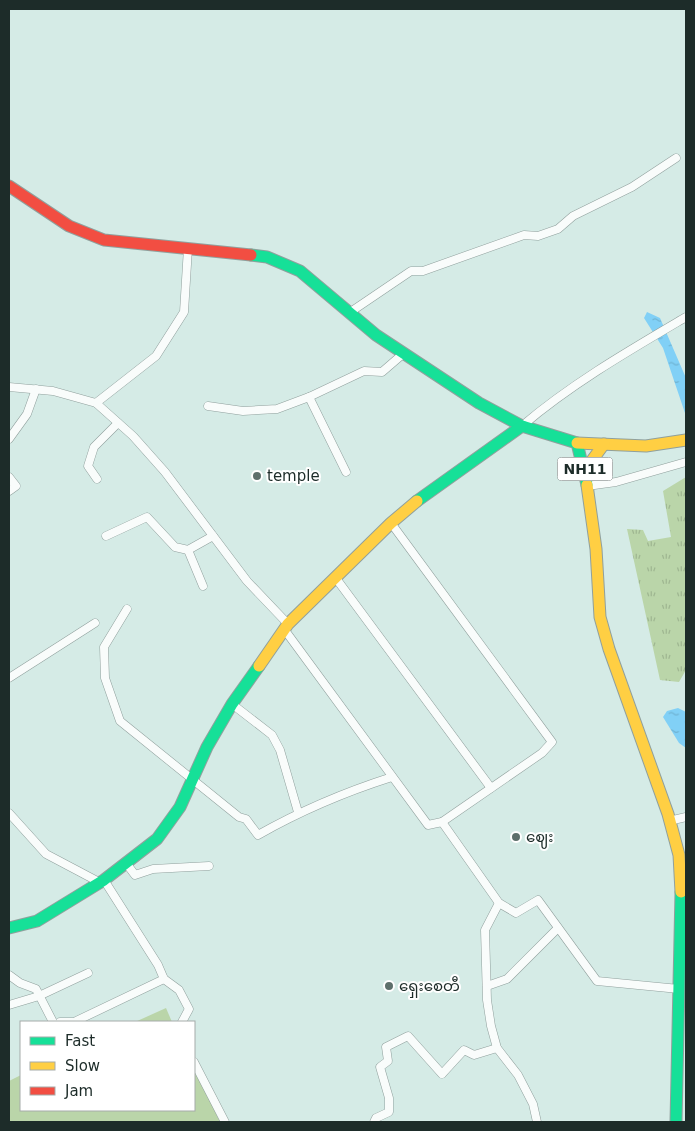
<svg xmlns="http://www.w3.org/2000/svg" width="695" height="1131" viewBox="0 0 695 1131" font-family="'DejaVu Sans','Noto Sans Myanmar',sans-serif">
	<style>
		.grass { fill: url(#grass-tufts) }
		.pitch { fill: #bad5a9 }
		.water { fill: url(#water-ripples) }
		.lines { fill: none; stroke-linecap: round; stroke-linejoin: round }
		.street-casing { stroke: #90a09d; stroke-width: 9 }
		.fast-casing { stroke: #90a09d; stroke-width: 13 }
		.slow-casing { stroke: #90a09d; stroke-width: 13 }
		.jam-casing { stroke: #90a09d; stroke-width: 13 }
		.street { stroke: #f9fcfb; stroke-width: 8 }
		.fast { stroke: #16e098; stroke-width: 11 }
		.slow { stroke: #ffcf43; stroke-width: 11 }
		.jam { stroke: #f24e42; stroke-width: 11 }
		.poi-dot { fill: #5d6f6b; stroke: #fff; stroke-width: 2 }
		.labels { text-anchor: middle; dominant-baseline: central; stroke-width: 4; stroke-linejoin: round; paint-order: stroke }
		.shield { fill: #fff; stroke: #616b69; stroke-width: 1 }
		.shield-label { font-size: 14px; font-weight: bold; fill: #1d2c29 }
		.poi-label { font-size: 15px; fill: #1d2c29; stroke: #fff; text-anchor: start }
	</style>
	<defs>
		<pattern id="grass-tufts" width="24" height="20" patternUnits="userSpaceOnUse" patternTransform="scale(1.25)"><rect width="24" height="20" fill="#bad5a9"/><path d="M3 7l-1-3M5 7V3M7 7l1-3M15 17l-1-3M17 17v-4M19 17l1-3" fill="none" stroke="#9fb791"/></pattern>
		<pattern id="water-ripples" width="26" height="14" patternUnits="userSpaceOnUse" patternTransform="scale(1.25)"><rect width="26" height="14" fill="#81d0f6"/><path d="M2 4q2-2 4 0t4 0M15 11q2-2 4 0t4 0" fill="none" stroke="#6fb3d3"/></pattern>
	</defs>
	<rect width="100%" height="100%" fill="#d5ebe6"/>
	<!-- grass -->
	<polygon class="grass" points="686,477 686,670 679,682 660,680 627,529 643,530 648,541 671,537 663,491"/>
	<!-- pitch -->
	<g class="pitch">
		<polygon points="166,1008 172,1022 135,1022"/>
		<polygon points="194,1067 220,1122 9,1122 9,1081 21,1075 21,1110 194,1110"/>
	</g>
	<!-- water -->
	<g class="water">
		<polygon points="647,312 660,318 686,378 686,416 663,348 644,318"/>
		<polygon points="678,708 686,712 686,748 679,743 663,717 667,711"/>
	</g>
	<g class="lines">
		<defs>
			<g id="street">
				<polyline points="349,313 411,271 423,271 524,235 538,236 558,229 573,216 632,187 676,158"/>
				<polyline points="9,387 53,391 96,403 133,436 165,472 247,581 288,624"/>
				<polyline points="309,397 346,472"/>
				<polyline points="96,403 156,356 184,312 188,248"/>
				<polyline points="208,406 243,411 277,409 309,397 364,371 382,372 404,353"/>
				<path d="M522,426C571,384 630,350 686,317"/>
				<polyline points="9,439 27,414 36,389"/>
				<polyline points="9,477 16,486 9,491"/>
				<polyline points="97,479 88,466 94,447 118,423"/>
				<polyline points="587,486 616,482 686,462"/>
				<polyline points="391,523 552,742 542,753 442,822"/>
				<polyline points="106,536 147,517 175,547 188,550 213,536"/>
				<polyline points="188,550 203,586"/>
				<polyline points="335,577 491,788"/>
				<path d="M127,609L104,647L105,678L120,721L239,817L246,819L258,835C302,810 345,792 392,777"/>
				<polyline points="284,629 428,825 442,822 499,903 516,913 538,900 597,981 679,989"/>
				<polyline points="9,678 95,623"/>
				<polyline points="232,704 272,735 280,750 298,812"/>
				<polyline points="9,813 46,854 99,882"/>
				<polyline points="669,821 686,817"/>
				<polyline points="126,863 135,875 153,869 209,866"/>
				<polyline points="104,880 158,965 164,979 179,990 189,1009 182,1022"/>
				<polyline points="499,903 485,930 487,1000 491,1026 497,1048 518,1075 533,1104 537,1122"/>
				<polyline points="9,975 20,983 36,989 53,1022"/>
				<polyline points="487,986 507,979 558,928"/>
				<polyline points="9,1005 39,996 88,973"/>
				<polyline points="60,1022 74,1022 164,979"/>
				<polyline points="194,1062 225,1122"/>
				<polyline points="374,1122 376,1118 389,1112 389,1098 380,1067 388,1061 386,1047 408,1036 442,1074 464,1050 474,1055 497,1048"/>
			</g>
			<g id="fast">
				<polyline points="251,255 267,257 300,271 376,335 479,403 522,426 577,443 587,485"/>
				<polyline points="417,501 522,426"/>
				<polyline points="9,928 37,921 104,880 157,839 180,807 207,747 232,704 259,666"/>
				<polyline points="676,1122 681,892"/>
			</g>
			<g id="slow">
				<polyline points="577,443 646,446 686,440"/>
				<polyline points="585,470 604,444"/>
				<polyline points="587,485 596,549 600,617 609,649 668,814 679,855 681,892"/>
				<polyline points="259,666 288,624 391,523 417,501"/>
			</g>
			<polyline id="jam" points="9,186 69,226 104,240 251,255"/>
		</defs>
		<!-- street casing -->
		<use href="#street" class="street-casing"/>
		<!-- fast casing -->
		<use href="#fast" class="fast-casing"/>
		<!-- slow casing -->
		<use href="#slow" class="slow-casing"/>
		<!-- jam casing -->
		<use href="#jam" class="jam-casing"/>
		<!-- street -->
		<use href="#street" class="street"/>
		<!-- fast -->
		<use href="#fast" class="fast"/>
		<!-- slow -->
		<use href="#slow" class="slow"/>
		<!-- jam -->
		<use href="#jam" class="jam"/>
	</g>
	<!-- markers -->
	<g class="poi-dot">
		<circle cx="257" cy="476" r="5"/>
		<circle cx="516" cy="837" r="5"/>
		<circle cx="389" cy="986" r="5"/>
	</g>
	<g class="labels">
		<!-- shield labels -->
		<rect class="shield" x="557.5" y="457.5" width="55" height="23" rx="4"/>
		<g class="shield-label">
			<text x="585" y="469">NH11</text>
		</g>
		<!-- poi labels -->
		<g class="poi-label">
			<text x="267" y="476">temple</text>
			<text x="526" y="837">ဈေး</text>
			<text x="399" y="986">ရှေးစေတီ</text>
		</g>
	</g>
	<!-- border -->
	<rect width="695" height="1131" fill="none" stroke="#1d2c29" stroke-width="20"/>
	<!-- legend -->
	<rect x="20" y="1021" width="175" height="90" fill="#ffffff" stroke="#a5aba9"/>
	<rect x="30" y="1037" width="25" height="8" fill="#16e098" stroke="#a5aba9"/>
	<text x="65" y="1046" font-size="15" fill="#1d2c29">Fast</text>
	<rect x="30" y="1062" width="25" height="8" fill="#ffcf43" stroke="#a5aba9"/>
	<text x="65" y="1071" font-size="15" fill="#1d2c29">Slow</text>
	<rect x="30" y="1087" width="25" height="8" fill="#f24e42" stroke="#a5aba9"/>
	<text x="65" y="1096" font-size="15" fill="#1d2c29">Jam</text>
</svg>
